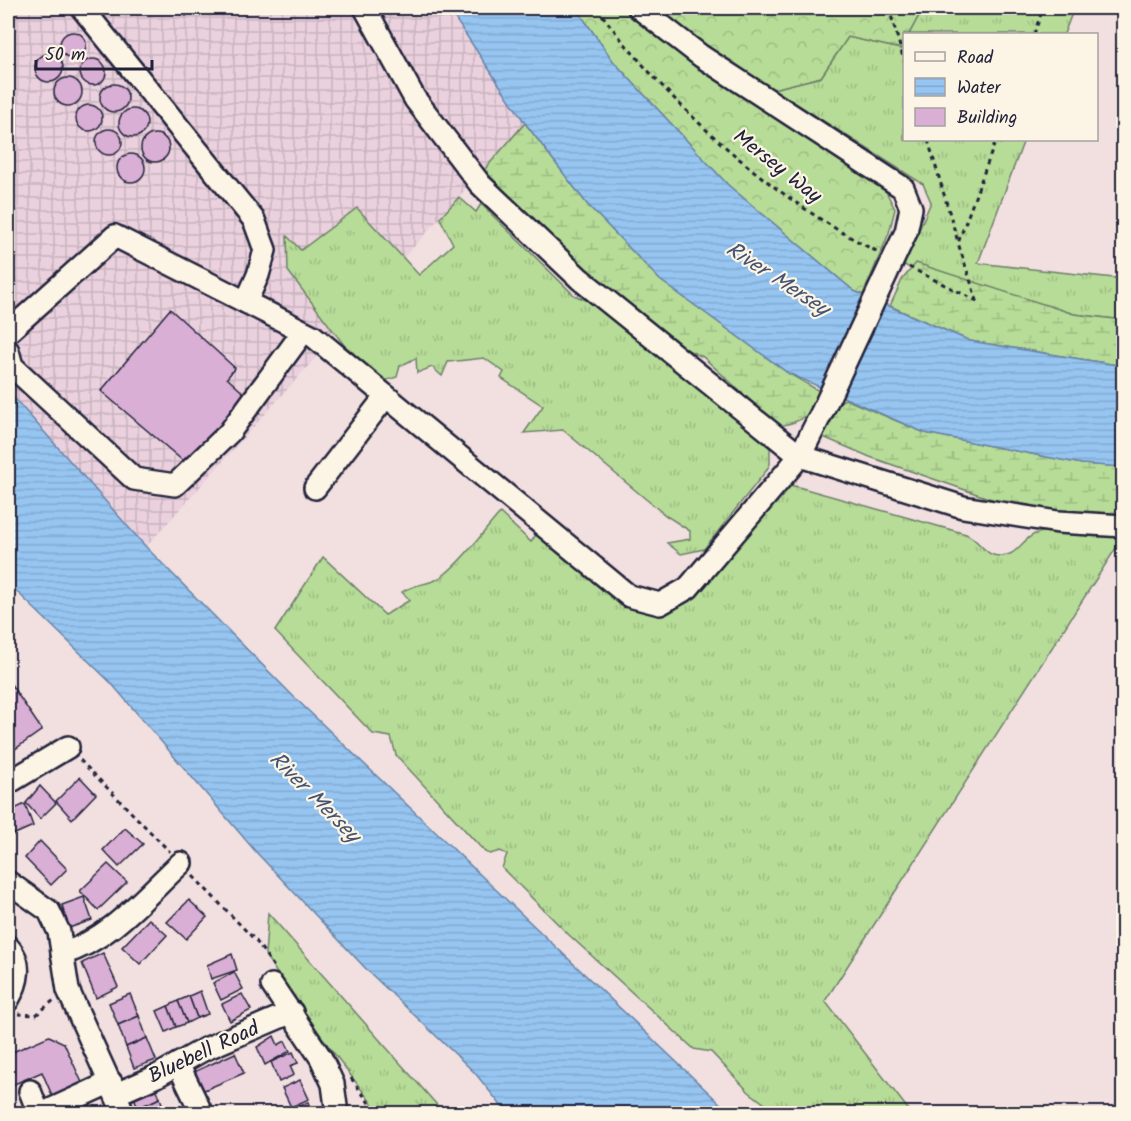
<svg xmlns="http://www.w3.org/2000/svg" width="1131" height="1121" viewBox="0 0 1131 1121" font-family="Kalam,sans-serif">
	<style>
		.industrial { fill: url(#industrial-grid) }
		.grass { fill: url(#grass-tufts); stroke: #6c7f69; stroke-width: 1.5 }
		.forest { fill: url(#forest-crowns); stroke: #6c7f69; stroke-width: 1.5 }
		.wetland { fill: url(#wetland-marsh); stroke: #6c7f69; stroke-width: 1.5 }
		.water { fill: url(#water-rules); stroke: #6884a8; stroke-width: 1.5 }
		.building { fill: #d9afd5; stroke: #22223b; stroke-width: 1.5 }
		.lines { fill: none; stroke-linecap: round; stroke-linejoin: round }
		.minor-casing { stroke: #22223b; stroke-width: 26 }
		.path { stroke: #22223b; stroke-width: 3; stroke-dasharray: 4.5 4.5; stroke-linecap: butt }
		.minor { stroke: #fcf5e5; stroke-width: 21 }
		.minor-bridge-casing { stroke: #22223b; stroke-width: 26; stroke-linecap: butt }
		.minor-bridge { stroke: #fcf5e5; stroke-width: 21 }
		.labels { text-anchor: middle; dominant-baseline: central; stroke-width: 4.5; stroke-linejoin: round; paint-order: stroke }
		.street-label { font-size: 21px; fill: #22223b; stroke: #fcf5e5 }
		.water-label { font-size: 22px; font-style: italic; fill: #455372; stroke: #fcf5e5 }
	</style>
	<defs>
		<pattern id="industrial-grid" width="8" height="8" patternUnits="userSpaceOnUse" patternTransform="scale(1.5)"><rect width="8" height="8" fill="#ead1dd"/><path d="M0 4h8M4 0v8" fill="none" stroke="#c8b3bf"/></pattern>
		<pattern id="grass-tufts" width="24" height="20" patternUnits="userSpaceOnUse" patternTransform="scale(1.5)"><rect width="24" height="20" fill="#b7dc97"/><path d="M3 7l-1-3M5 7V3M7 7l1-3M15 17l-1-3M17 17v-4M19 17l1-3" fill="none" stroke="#9dbc83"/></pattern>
		<pattern id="forest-crowns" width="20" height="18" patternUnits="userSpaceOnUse" patternTransform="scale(1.5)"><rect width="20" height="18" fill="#b7dc97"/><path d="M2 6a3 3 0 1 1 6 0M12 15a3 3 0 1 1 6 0" fill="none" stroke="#9dbc83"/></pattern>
		<pattern id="wetland-marsh" width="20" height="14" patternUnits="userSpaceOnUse" patternTransform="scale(1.5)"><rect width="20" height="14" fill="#b7dc97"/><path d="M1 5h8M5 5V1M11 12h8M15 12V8" fill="none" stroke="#9dbc83"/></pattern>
		<pattern id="water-rules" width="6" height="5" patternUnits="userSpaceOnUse" patternTransform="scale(1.5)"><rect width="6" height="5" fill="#96c5f1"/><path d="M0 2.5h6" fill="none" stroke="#81a9d0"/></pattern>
	</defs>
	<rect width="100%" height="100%" fill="#f2e0e0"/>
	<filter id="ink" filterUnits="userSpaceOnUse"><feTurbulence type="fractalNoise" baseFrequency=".0167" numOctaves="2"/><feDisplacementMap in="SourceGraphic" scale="12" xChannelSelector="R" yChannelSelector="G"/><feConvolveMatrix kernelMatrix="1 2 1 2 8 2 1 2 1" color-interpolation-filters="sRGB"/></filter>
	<g filter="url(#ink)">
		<!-- industrial -->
		<polygon class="industrial" points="8,8 448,8 525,123 403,259 357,208 300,251 287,237 288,271 337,334 146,547 8,391"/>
		<!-- grass -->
		<g class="grass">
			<polygon points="923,8 1074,8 1064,34 909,34"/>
			<polygon points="848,37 901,49 904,42 904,140 1024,140 978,263 1123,279 1123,320 1074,314 971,282 977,301 904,265 931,202 923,184 773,89 821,77"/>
			<polygon points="459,197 476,212 481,204 574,295 596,304 770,448 770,464 766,471 704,549 681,554 667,543 690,539 690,531 665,515 563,430 524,433 543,406 501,378 504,372 484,358 448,362 442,376 432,367 417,373 416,358 400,366 397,377 384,381 344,345 288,271 287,236 301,250 357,208 419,275 453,244 440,218"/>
			<path d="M786,486H795L966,534C980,540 984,556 1000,556C1017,557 1022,539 1035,534C1057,526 1095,529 1120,528L1116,548L825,1001L911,1113H777L749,1092L711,1052L694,1049L569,935L502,868L507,854L500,851L490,854L485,852L396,755L391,737L373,734L275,631L323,557L385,615L410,600L402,592C416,582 432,586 445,574C466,557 482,533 500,513L531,542L539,530L667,611L685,602Z"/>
			<polygon points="268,913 444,1113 379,1113 300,1008 265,955"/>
		</g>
		<!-- forest -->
		<g class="forest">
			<polygon points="576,8 637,8 880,180 895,209 889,233 863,295 854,291 728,185 613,61"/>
			<polygon points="642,8 923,8 909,34 904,34 901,49 848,37 821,77 773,89"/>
		</g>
		<!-- wetland -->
		<g class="wetland">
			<path d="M525,123L587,204L660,280L788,373L821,392C810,415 804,422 778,426L703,357L677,345L583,272L484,170Z"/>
			<polygon points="916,263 1074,314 1123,320 1123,366 970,341 890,306 902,280"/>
			<polygon points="845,399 925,433 1082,464 1123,467 1123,526 1058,522 870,457 823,437 822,412"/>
		</g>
		<!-- water -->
		<g class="water">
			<polygon points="448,8 576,8 613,61 728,185 854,291 970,341 1123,366 1123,467 1082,464 925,433 788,373 660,280 587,204 525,123"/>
			<polygon points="8,391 146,547 294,697 730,1113 507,1113 475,1073 368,971 256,852 111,683 8,583"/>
		</g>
		<!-- building -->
		<g class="building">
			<polygon points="180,8 196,8 186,16"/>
			<circle cx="73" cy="45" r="13"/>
			<circle cx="49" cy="68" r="14"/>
			<circle cx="93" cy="72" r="13"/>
			<circle cx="68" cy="92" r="14"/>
			<circle cx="114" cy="98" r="14"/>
			<circle cx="89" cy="118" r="13"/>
			<circle cx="133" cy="123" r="14"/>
			<circle cx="109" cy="142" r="13"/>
			<circle cx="155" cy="148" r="14"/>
			<circle cx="131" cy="168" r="14"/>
			<polygon points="170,309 235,368 227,378 249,398 190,467 101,391"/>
			<polygon points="8,680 42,730 8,754"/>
			<polygon points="80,777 96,794 72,819 56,801"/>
			<polygon points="40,786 56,803 40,819 26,803"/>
			<polygon points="25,804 33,826 8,837 8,812"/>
			<polygon points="125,828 143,844 119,867 103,850"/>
			<polygon points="40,841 67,869 51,885 25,858"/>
			<polygon points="108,864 127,882 98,910 80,891"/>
			<polygon points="84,897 92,920 69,928 62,905"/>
			<polygon points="189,900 207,917 186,939 167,922"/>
			<polygon points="149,919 167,935 140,964 122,947"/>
			<polygon points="103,953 118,987 96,998 82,963"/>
			<polygon points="232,954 237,970 211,979 207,965"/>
			<polygon points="234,972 243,989 221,1000 213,983"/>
			<polygon points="200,991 208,1014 197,1018 189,996"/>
			<polygon points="130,994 139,1016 118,1025 109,1003"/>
			<polygon points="242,994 251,1010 230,1021 222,1004"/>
			<polygon points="189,996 197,1018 187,1023 178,1001"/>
			<polygon points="178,1001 187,1023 176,1027 168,1006"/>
			<polygon points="168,1006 176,1027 166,1032 157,1011"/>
			<polygon points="139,1016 147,1038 126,1047 118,1025"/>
			<polygon points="49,1036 64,1043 84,1087 54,1100 42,1072 12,1085 8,1074 8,1054"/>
			<polygon points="274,1036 278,1045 285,1041 290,1051 265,1065 257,1047"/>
			<polygon points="147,1038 156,1060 134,1068 126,1047"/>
			<polygon points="293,1052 298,1063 290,1066 294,1075 279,1082 271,1062"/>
			<polygon points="235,1053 244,1073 202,1091 194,1072"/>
			<polygon points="300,1080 309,1099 291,1107 282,1088"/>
			<polygon points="156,1087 160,1098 138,1108 134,1097"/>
			<polygon points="87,1098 93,1114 57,1114"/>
			<polygon points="160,1098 164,1109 155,1114 141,1114 138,1108"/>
			<polygon points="308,1102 312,1114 289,1114 288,1111"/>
		</g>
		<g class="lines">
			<defs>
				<g id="minor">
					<polyline points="82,8 254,220 265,250 258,275 246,302"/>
					<polyline points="365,8 415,99 480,184 580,279 800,456 963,507 1058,522 1124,526"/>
					<polyline points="639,8 701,56 903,188 911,208 906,232"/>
					<polyline points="8,332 115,236 313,336 629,596 660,604 688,588 800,456 822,412"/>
					<polyline points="8,351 12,366 134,479 175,485 229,433 303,332"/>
					<polyline points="315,488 386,396"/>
					<polyline points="8,783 68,747"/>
					<polyline points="8,882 49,911 59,932 68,990 124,1114"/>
					<path d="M8,947C23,963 18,983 8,1000"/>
					<path d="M62,954C111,939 144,897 181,863"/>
					<polyline points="272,985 321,1058 333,1084 337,1114"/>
					<polyline points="178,1064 202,1114"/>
					<polyline points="30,1091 39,1114"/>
					<polyline points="116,1094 157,1076 203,1050 292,1012"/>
					<polyline points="41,1114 111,1082"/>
				</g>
			</defs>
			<!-- minor casing -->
			<use href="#minor" class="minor-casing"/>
			<!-- path -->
			<g class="path">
				<path d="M597,8C667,103 772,199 878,252"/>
				<polyline points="889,8 904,61"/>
				<polyline points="1034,34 1043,8"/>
				<polyline points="928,140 958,242"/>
				<polyline points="909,267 977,301"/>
				<polyline points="977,301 958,243 996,140"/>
				<polyline points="80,760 170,852"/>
				<polyline points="193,876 256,941 274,967"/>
				<polyline points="18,1014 36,1015 54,1000"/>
				<polyline points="351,1078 377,1114"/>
			</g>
			<!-- minor -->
			<use href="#minor" class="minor"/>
			<defs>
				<polyline id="minor-bridge" points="822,412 906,232"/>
			</defs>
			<!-- minor-bridge casing -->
			<use href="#minor-bridge" class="minor-bridge-casing"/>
			<!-- minor-bridge -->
			<use href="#minor-bridge" class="minor-bridge"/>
		</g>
	</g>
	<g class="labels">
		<!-- street labels -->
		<g class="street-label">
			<text transform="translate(777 167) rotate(38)">Mersey Way</text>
			<text transform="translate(204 1053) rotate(-25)">Bluebell Road</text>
		</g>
		<!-- water labels -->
		<g class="water-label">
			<text transform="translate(777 280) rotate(33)">River Mersey</text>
			<text transform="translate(314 798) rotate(45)">River Mersey</text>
		</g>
	</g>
	<!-- margin -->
	<rect width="1131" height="1121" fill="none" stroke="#fcf5e5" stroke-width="30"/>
	<rect x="15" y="15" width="1101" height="1091" fill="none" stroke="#22223b" stroke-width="2" filter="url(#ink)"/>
	<!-- legend -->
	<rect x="903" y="33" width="195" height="108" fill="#fcf5e5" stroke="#a5a1a1" stroke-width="1.5"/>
	<rect x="915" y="52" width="30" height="9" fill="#fcf5e5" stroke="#a5a1a1" stroke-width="1.5"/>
	<text x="957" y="63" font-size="18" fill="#22223b">Road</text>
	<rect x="915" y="78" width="30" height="18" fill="url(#water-rules)" stroke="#a5a1a1" stroke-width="1.5"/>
	<text x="957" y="93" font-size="18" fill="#22223b">Water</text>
	<rect x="915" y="108" width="30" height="18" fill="#d9afd5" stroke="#a5a1a1" stroke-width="1.5"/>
	<text x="957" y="123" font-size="18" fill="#22223b">Building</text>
	<!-- scale -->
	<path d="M36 60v9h116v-9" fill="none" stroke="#22223b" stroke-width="3"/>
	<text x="45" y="60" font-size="18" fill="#22223b" stroke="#fcf5e5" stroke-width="4.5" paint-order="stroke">50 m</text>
</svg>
